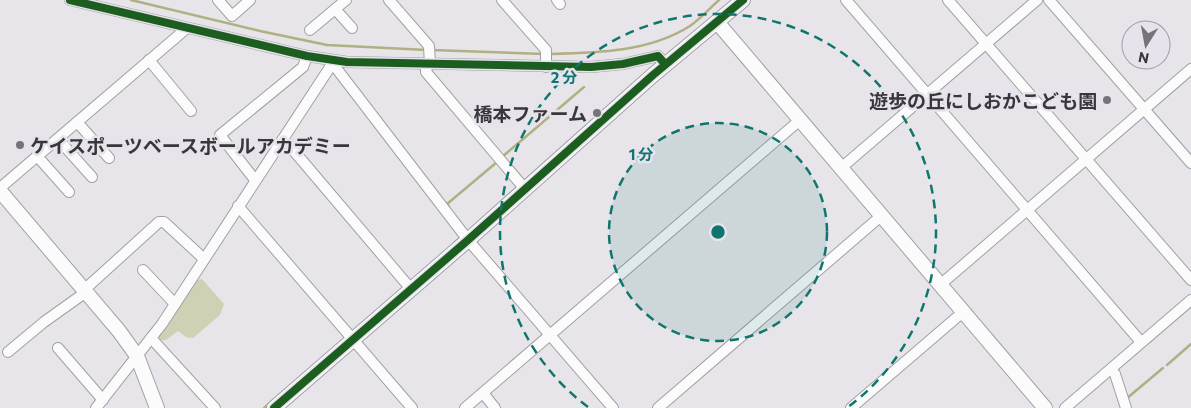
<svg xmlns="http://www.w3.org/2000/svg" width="1191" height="408" viewBox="0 0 1191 408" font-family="Commissioner,'Noto Sans JP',sans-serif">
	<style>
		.green { fill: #d0d1b4 }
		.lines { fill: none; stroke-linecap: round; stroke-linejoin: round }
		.stream { stroke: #b0b082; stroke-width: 2.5 }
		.street-casing { stroke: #a2a0a4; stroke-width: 12 }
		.secondary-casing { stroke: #a2a0a4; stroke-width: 16 }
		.street { stroke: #fbfbfc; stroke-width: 10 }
		.secondary { stroke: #fbfbfc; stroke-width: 14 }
		.cycleway-casing { stroke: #e7e3ec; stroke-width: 11 }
		.cycleway { stroke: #1b5e20; stroke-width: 8 }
		.ring { fill: none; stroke: #0f766e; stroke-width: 2.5; stroke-dasharray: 9 6 }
		.poi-dot { fill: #767478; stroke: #e7e3ec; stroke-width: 2 }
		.labels { text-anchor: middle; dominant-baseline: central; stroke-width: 5; stroke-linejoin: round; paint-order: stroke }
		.poi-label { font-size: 19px; font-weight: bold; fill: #39373a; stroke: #e7e3ec; text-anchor: end }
		.centre { fill: #0f766e; stroke: #e7e3ec; stroke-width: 2.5 }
		.ring-label { font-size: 15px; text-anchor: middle; font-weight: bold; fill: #0f766e; stroke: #e7e3ec; stroke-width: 5; stroke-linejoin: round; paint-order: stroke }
	</style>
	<rect width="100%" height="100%" fill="#e7e5ea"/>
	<!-- green -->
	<polygon class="green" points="202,279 224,304 220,315 193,338 186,337 178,331 166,340 160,340 159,334 197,280"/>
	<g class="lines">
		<!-- stream -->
		<g class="stream">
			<polyline points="131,0 260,31 327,45 427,50"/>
			<polyline points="432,50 544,54"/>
			<path d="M550,54C597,53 649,52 690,26C700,19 710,8 719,0"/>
			<polyline points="502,157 584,87"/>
			<polyline points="449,207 447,204 497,162"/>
			<polyline points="454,243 461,237"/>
			<polyline points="1167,365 1191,344"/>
			<polyline points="1126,399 1163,368"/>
			<polyline points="264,408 272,401"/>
		</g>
		<defs>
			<g id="street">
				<polyline points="70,0 307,56 347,62 591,67 623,64 658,56 665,64"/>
				<polyline points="218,0 232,16 250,0"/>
				<polyline points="389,0 429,46 430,65"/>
				<polyline points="502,0 546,50 546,67"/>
				<polyline points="557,0 560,4"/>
				<polyline points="846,0 1141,342"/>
				<polyline points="948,0 1191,280"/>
				<polyline points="1049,0 1191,163"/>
				<polyline points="335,9 352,28"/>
				<polyline points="310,30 346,0"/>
				<polyline points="149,60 191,111"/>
				<polyline points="333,64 468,240 613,408"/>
				<polyline points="426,65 426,72 525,189"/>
				<polyline points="77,122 109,158"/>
				<polyline points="58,139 92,177"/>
				<polyline points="282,140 288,144 411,289"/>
				<polyline points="37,156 69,192"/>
				<polyline points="841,168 1037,0"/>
				<polyline points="255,180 220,135 303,67 307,56"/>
				<polyline points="0,188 187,28"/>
				<polyline points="238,206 412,408"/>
				<polyline points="143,270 175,304"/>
				<polyline points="940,285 1191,69"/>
				<polyline points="84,290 159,222 164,222 204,259"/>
				<polyline points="151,338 215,408"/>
				<polyline points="58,348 103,400"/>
				<polyline points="8,352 44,322 86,292"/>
				<polyline points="1111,369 1115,374 1126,408"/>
				<polyline points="483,393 495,408"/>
				<polyline points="96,408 162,324 334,61"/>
				<polyline points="465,408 800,120"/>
				<polyline points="658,408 881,216"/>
				<polyline points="851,408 963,312"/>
				<polyline points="1065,408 1191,300"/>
			</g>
			<g id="secondary">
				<polyline points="717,22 1045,408"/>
				<polyline points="0,191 119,331 137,356 157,408"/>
				<polyline points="274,408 468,240 653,75 743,0"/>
			</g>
		</defs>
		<!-- street casing -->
		<use href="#street" class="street-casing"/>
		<!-- secondary casing -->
		<use href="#secondary" class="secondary-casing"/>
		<!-- street -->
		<use href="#street" class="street"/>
		<!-- secondary -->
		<use href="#secondary" class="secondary"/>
		<defs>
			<g id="cycleway">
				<polyline points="70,0 307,56 347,62 591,67 623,64 658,56 665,64"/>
				<polyline points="274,408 468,240 653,75 743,0"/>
			</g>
		</defs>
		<!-- cycleway casing -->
		<use href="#cycleway" class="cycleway-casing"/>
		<!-- cycleway -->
		<use href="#cycleway" class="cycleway"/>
	</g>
	<!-- distance rings -->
	<circle cx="718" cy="232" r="109" fill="#0f766e" fill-opacity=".12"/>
	<g class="ring">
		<circle cx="718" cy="232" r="109"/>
		<path d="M588 407A218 218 0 1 1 848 407"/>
	</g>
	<!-- markers -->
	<g class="poi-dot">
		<circle cx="1107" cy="100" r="5"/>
		<circle cx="597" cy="113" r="5"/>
		<circle cx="20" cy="145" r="5"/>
	</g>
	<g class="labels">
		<!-- poi labels -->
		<g class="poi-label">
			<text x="1097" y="100">遊歩の丘にしおかこども園</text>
			<text x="587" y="113">橋本ファーム</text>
			<text x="30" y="145" text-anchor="start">ケイスポーツベースボールアカデミー</text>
		</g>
	</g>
	<circle cx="718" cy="232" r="8" class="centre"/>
	<g class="ring-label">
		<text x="564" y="83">2 分</text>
		<text x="641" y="160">1 分</text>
	</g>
	<!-- north arrow -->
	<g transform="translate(1146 45) rotate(191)"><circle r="24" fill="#e7e3ec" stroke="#a19ea5"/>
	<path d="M0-4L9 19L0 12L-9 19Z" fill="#767478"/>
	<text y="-8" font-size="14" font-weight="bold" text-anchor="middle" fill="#39373a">N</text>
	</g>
</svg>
